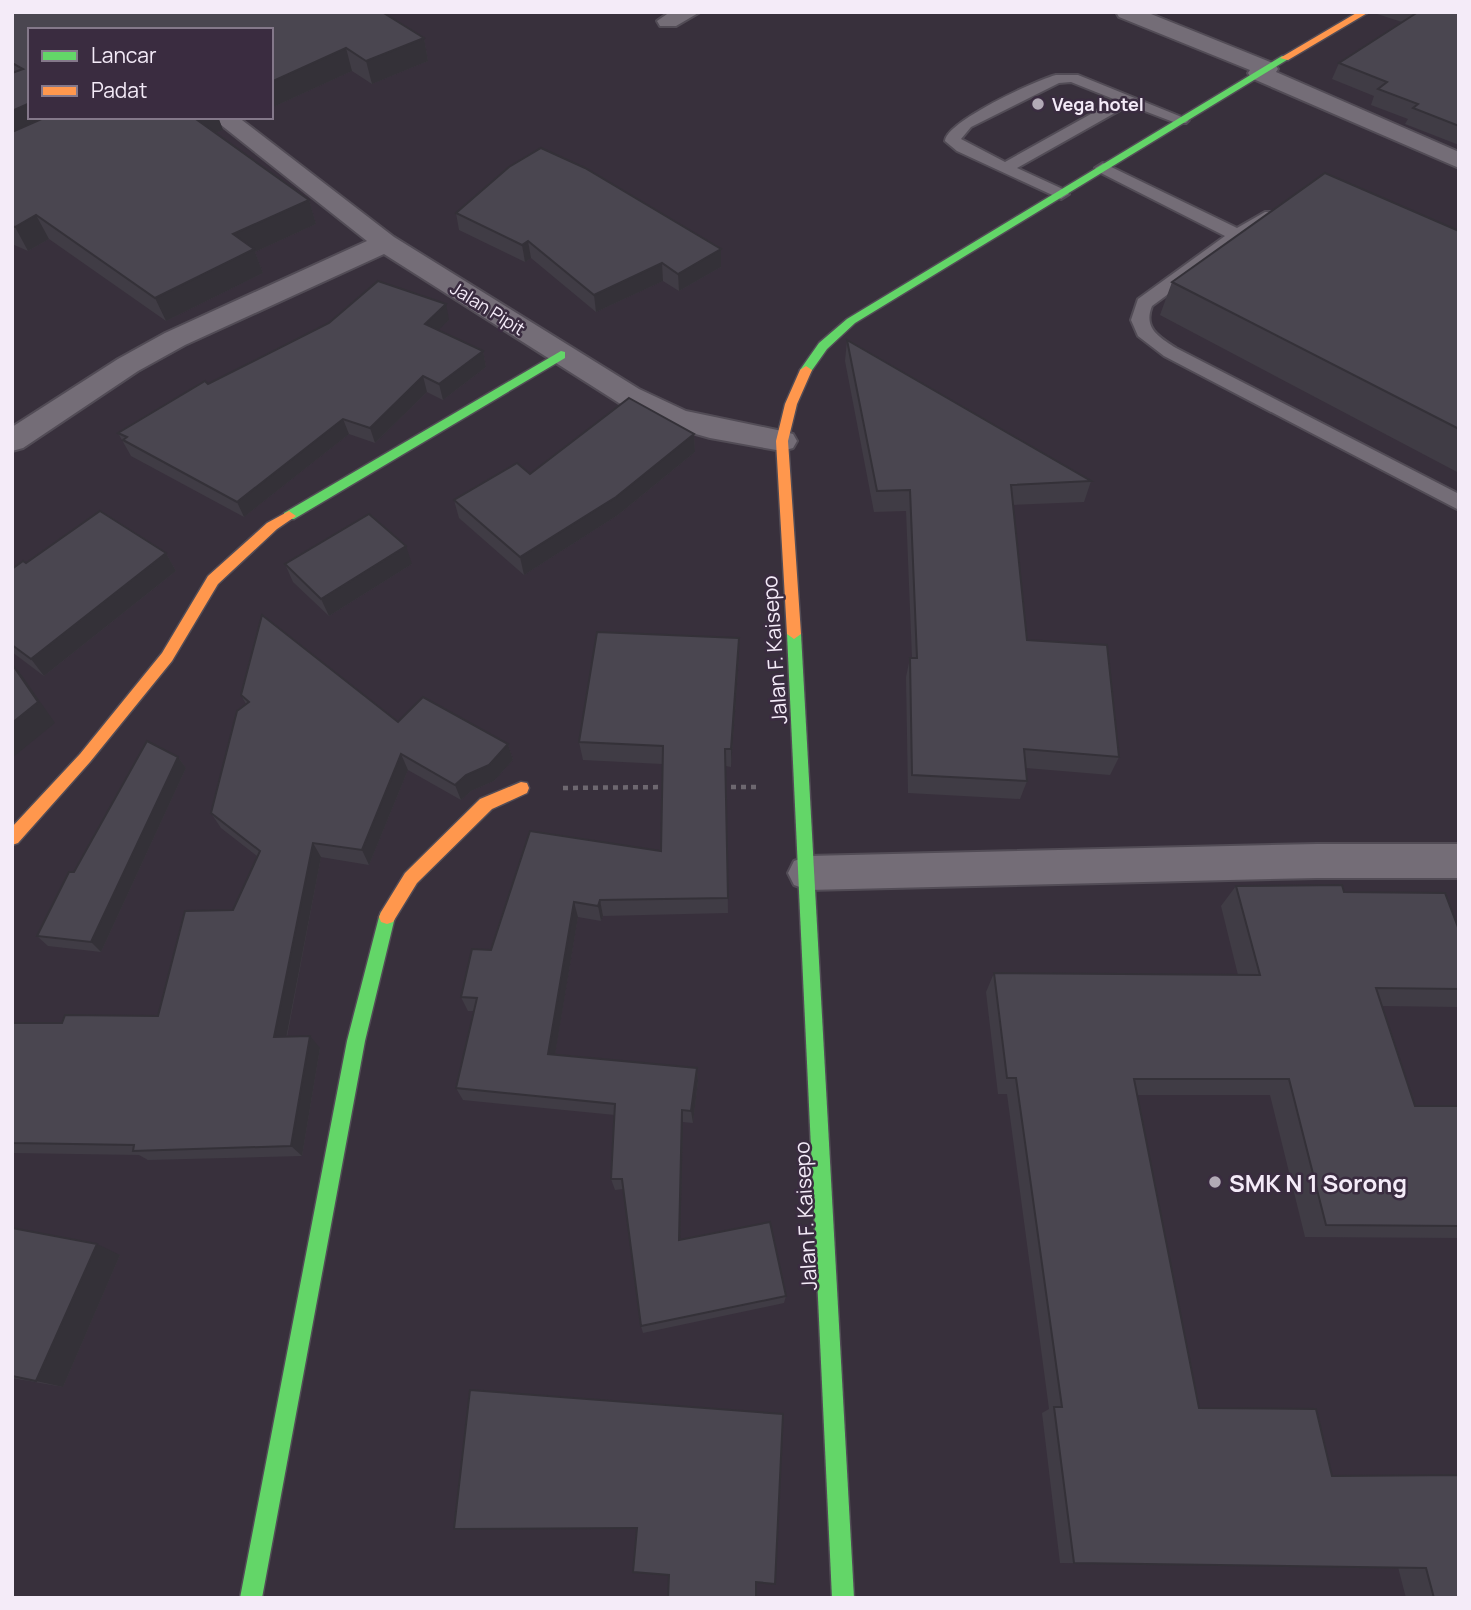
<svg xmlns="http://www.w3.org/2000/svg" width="1471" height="1610" viewBox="0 0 1471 1610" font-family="Manrope,sans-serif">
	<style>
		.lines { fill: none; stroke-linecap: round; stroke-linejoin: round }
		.lane-casing { stroke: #524c56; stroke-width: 4 }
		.street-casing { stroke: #524c56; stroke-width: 4 }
		.fast-casing { stroke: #524c56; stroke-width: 3 }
		.slow-casing { stroke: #524c56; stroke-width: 3 }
		.path { stroke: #6d676f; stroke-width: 4.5; stroke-dasharray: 5 5; stroke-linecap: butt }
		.lane { fill: #746d77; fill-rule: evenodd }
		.street { fill: #746d77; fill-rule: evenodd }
		.fast { fill: #63d668; fill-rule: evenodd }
		.slow { fill: #ff974d; fill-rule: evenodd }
		.wall { fill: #403c45 }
		.shaded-wall { fill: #343138 }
		.building { fill: #4a4650; stroke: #343138; stroke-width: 2 }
		.poi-dot { fill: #b2aab6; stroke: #3a2c40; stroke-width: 2.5 }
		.labels { text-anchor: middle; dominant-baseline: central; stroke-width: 5; stroke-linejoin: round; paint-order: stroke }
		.far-poi-label { font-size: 18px; font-weight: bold; fill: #f4ebf8; stroke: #3a2c40; text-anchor: start }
		.far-street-label { font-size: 18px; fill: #f4ebf8; stroke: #3a2c40 }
		.street-label { font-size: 21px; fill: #f4ebf8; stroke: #3a2c40 }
		.near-poi-label { font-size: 24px; font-weight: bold; fill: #f4ebf8; stroke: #3a2c40; text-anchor: start }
	</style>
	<rect width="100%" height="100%" fill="#38303c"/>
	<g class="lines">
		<defs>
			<g id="lane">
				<path d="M1056,75H1078L1189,120L1186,123H1176L1129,105L1017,168L1067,191L1069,194L1061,199L957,151L945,141C946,122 1036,80 1056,75ZM1071,82L1116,100L1005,162L961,139L971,127L1059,83Z"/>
				<path d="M1103,163L1237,228L1265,212H1277V218L1243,239L1152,306C1143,328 1159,337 1176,348L1459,494V510L1164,356L1138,336L1131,320L1138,299L1225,236L1097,171L1095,168Z"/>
			</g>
			<g id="street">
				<polygon points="670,12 700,12 676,26 660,26 657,21"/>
				<polygon points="1116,12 1146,12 1275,64 1278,69 1276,72 1459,152 1459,168 1251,78 1248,73 1250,70 1119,17"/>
				<polygon points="211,117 238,117 394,237 639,389 686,411 782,431 793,434 797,441 793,448 782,451 710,438 664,425 619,403 384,254 185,345 138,371 23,448 12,451 12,427 118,359 165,333 367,241"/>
				<polygon points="1317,844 1459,844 1459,878 1317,878 808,890 794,885 788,873 794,861 808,856"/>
			</g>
			<g id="fast">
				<polygon points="1282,56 1290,58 855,323 827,349 810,373 802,373 800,370 819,343 847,319"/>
				<polygon points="561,351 565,352 565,358 294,519 284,519 284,513"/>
				<polygon points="794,629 801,634 854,1598 832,1598 787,634"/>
				<polygon points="387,910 393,912 395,917 365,1041 262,1598 240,1598 347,1041 379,917 381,912"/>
			</g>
			<g id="slow">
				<polygon points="1358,12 1369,12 1288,60 1280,58"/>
				<polygon points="806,366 812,370 797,404 788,441 801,634 794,639 787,634 776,441 785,404 800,370"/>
				<polygon points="289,511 296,516 277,529 218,584 172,661 90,762 18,843 12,845 12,827 80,754 162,653 208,576 267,523"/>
				<polygon points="521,782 527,783 529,788 527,793 492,809 417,883 393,922 387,924 381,922 379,917 381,912 405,873 480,799"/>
			</g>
		</defs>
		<!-- lane casing -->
		<use href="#lane" class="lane-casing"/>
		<!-- street casing -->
		<use href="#street" class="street-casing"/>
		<!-- fast casing -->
		<use href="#fast" class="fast-casing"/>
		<!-- slow casing -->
		<use href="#slow" class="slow-casing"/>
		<!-- path -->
		<g class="path">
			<polyline points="721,787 757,787"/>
			<polyline points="563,788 666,787"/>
		</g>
		<!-- lane -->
		<use href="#lane" class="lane"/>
		<!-- street -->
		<use href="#street" class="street"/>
		<!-- fast -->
		<use href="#fast" class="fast"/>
		<!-- slow -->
		<use href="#slow" class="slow"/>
	</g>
	<!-- wall -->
	<g class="wall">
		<polygon points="12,12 424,38 428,61 372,84 352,71 271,108 271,30 30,30 30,117 218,117 223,130 215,133 309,200 316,224 255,252 263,273 166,321 49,239 28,251 12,244"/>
		<polygon points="1377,12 1459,12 1459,145 1405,124 1408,119 1371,105 1374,96 1332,79 1339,63 1402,22 1377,14"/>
		<polygon points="456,213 721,267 679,291 663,281 596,312 531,258 525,262 459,230"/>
		<polygon points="1459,231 1459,473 1160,315 1172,282"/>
		<polygon points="449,320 438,330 483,351 486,367 443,400 427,392 375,443 349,434 244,517 131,456 118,433 208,384"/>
		<polygon points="847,340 1091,481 1084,502 1013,505 1027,640 1119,757 1110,775 1026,768 1027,781 1020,799 908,793 906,677 910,658 912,658 906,511 874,512 845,361"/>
		<polygon points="694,434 695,452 618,515 524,575 459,518 454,500 530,474"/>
		<polygon points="166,553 176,571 44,676 12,652 12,569 26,563"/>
		<polygon points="285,564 412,564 329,616 293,582"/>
		<polygon points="739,638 739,657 731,767 726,766 728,913 603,916 601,921 578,917 555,1054 697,1068 698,1081 693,1123 683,1122 680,1240 786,1296 784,1303 643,1333 641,1326 623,1189 615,1190 611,1179 615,1115 463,1100 456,1088 474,1011 468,1011 461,997 491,950 661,851 662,764 583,760 579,742"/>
		<polygon points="241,695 398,722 508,744 513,760 494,781 471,791 461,800 408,770 369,865 321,857 287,1037 320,1048 302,1156 148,1160 139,1155 12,1153 12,1023 62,1023 158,1016 233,910 257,856 221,828 211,813 246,704"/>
		<polygon points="178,757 186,768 101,952 48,946 37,936"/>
		<polygon points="1236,886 1344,892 1459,930 1459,1005 1457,1007 1382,1006 1415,1106 1459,1106 1459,1238 1305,1237 1270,1095 1137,1095 1199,1408 1332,1476 1459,1598 1406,1598 1398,1567 1060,1563 1042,1413 1049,1409 1007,1094 998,1094 986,992 994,973 1238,975 1221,906"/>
		<polygon points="12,1228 120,1255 63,1387 12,1378"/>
		<polygon points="783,1414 669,1575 637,1529 454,1529"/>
	</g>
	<!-- shaded-wall -->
	<g class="shaded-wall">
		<polygon points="424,38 428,61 372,84 366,61"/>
		<polygon points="346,48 352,71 271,108 271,82"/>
		<polygon points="30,103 30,117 59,117 12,140 12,111"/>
		<polygon points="191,117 218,117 223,130 199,139"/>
		<polygon points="309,200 316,224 255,252 263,273 166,321 155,298 233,234"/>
		<polygon points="36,215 49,239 28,251 15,227"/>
		<polygon points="528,241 531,258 525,262 522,245"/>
		<polygon points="721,249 721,267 679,291 678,274"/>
		<polygon points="662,263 663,281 596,312 594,295"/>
		<polygon points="446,304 449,320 429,339 425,324"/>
		<polygon points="483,351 486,367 443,400 439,384"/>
		<polygon points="423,376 427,392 375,443 370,428"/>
		<polygon points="343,419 349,434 244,517 237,502"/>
		<polygon points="694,434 695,452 618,515 524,575 520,557"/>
		<polygon points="406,546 412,564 329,616 321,599"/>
		<polygon points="166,553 176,571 44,676 31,659"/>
		<polygon points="739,638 739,657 731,767 731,749"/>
		<polygon points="12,663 23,677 55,723 12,758"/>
		<polygon points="508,744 513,760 494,781 471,791 461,800 455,785 466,775"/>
		<polygon points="401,754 408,770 369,865 362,850"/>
		<polygon points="178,757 186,768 101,952 91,942"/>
		<polygon points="313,843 321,857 284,1049 274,1037"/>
		<polygon points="600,900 603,916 601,921 598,906"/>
		<polygon points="574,902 578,917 553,1067 548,1054"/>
		<polygon points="310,1036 320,1048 302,1156 291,1146"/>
		<polygon points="697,1068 698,1081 693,1123 691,1111"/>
		<polygon points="682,1110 683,1122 680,1249 679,1240"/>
		<polygon points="97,1244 120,1255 63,1387 36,1381"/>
	</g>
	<!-- building -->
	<g class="building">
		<polygon points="12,12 382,12 424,38 366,61 346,48 271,82 271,30 30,30 30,103 12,111 12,73 23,69 12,63"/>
		<polygon points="1418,12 1459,12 1459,126 1413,108 1418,104 1378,89 1387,82 1339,63"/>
		<polygon points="46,117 193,117 309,200 233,234 254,249 155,298 36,215 15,227 12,226 12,132"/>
		<polygon points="541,148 585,168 721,249 678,274 662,263 594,295 528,241 522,245 456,213 509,167"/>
		<polygon points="1325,173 1459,231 1459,429 1172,282"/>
		<polygon points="378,281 446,304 425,324 483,351 439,384 423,376 370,428 343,419 237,502 123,440 127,437 118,433 205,381 208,384 329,323"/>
		<polygon points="847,340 1091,481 1011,485 1027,640 1107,645 1119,757 1024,749 1027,781 912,775 910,658 917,658 910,490 877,491"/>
		<polygon points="629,398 694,434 616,497 520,557 454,500 517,463 530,474"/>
		<polygon points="100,511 166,553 31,659 12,645 12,569 23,561 26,563"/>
		<polygon points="369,514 406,546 321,599 285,564"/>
		<polygon points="262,615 398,722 423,697 508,744 489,765 466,775 455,785 401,754 362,850 313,843 274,1037 310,1036 291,1146 133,1151 134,1145 12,1143 12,1023 62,1023 65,1015 158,1016 185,911 233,910 260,851 211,813 237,711 249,702 241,695"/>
		<polygon points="597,632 739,638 731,749 725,749 728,898 600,900 598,906 574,902 548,1054 697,1068 691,1111 682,1110 679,1240 770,1222 786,1296 641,1326 622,1179 611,1179 615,1104 456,1088 477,998 461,997 472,949 491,950 530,831 661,851 663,746 579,742"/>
		<polygon points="12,664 38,702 12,723"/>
		<polygon points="147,741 178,757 91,942 37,936 69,872 74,872"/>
		<polygon points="1342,885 1344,892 1445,893 1459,930 1459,989 1376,988 1415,1106 1459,1106 1459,1226 1326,1225 1289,1079 1134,1079 1199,1408 1316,1409 1332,1476 1459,1475 1459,1598 1434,1598 1426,1568 1074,1563 1054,1407 1062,1407 1016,1078 1007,1078 994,973 1260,975 1236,886"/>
		<polygon points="12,1228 97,1244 36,1381 12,1376"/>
		<polygon points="470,1390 783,1414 775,1584 756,1582 756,1598 668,1598 669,1575 633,1572 637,1528 454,1529"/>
	</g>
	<!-- markers -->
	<g class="poi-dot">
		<circle cx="1038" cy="104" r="7"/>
		<circle cx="1215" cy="1182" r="7"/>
	</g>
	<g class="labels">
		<!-- far-poi labels -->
		<g class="far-poi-label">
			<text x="1052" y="104">Vega hotel</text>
		</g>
		<!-- far-street labels -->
		<g class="far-street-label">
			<text transform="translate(488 308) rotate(32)">Jalan Pipit</text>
		</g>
		<!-- street labels -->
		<g class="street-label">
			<text transform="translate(774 650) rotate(-94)">Jalan F. Kaisepo</text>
			<text transform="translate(805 1216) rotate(-93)">Jalan F. Kaisepo</text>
		</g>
		<!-- near-poi labels -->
		<g class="near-poi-label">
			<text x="1229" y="1182">SMK N 1 Sorong</text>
		</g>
	</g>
	<!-- border -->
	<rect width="1471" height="1610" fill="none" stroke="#f4ebf8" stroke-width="28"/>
	<!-- legend -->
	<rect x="28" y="28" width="245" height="91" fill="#3a2c40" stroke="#84788a" stroke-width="2"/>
	<rect x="42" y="51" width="35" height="10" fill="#63d668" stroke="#84788a" stroke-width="2"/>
	<text x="91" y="63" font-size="21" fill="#f4ebf8">Lancar</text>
	<rect x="42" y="86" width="35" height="10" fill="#ff974d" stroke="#84788a" stroke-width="2"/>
	<text x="91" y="98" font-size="21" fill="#f4ebf8">Padat</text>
</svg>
